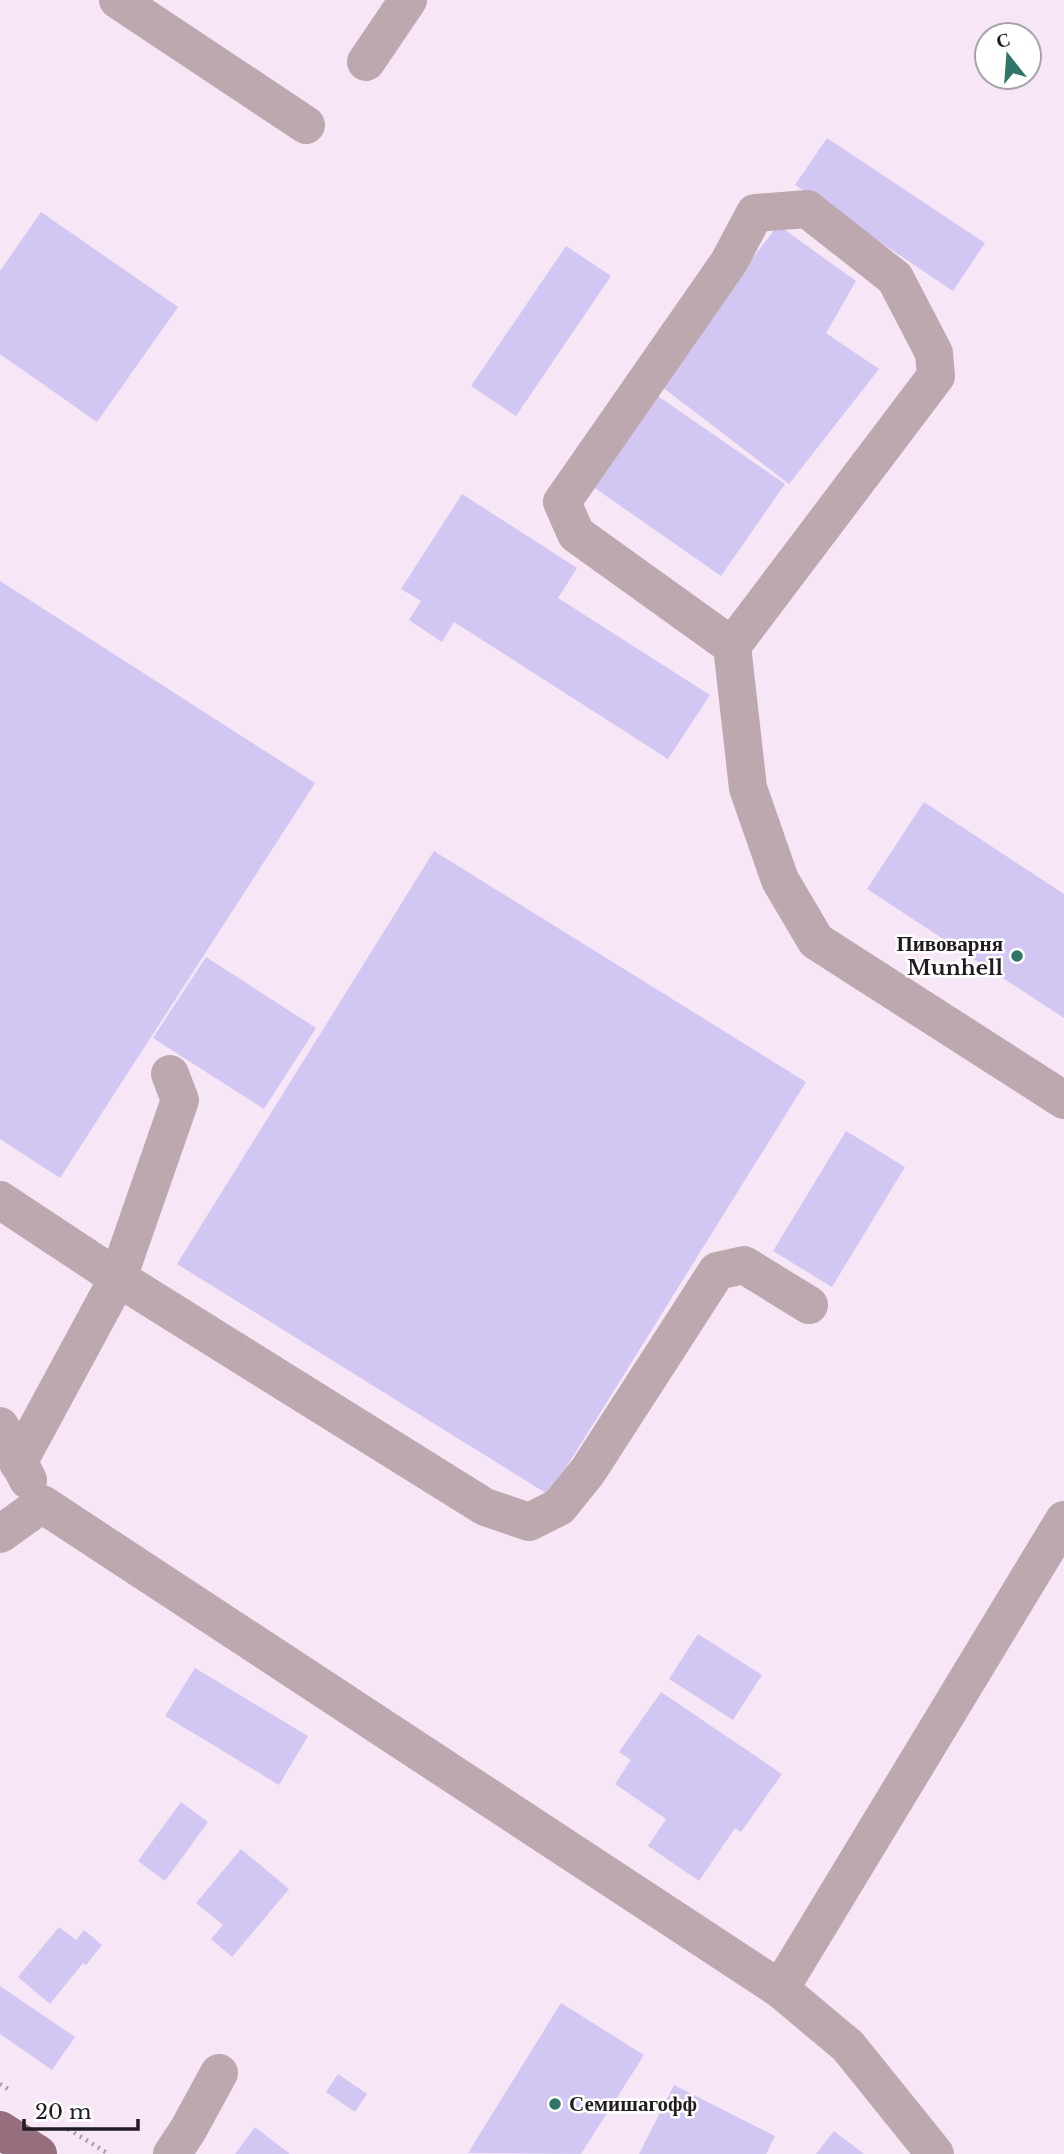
<svg xmlns="http://www.w3.org/2000/svg" width="1064" height="2154" viewBox="0 0 1064 2154" font-family="'Libre Baskerville',serif">
	<style>
		.building { fill: #d2c7f2 }
		.lines { fill: none; stroke-linecap: round; stroke-linejoin: round }
		.path { stroke: #a69aa6; stroke-width: 4.5; stroke-dasharray: 2 5; stroke-linecap: butt }
		.minor { stroke: #bea8af; stroke-width: 38 }
		.major { stroke: #956f7d; stroke-width: 38 }
		.poi-dot { fill: #317569; stroke: #fff; stroke-width: 2.5 }
		.labels { text-anchor: middle; dominant-baseline: central; stroke-width: 5; stroke-linejoin: round; paint-order: stroke }
		.poi-label { font-size: 21px; font-weight: bold; fill: #221c22; stroke: #fff; text-anchor: end }
	</style>
	<rect width="100%" height="100%" fill="#f6e6f6"/>
	<!-- building -->
	<g class="building">
		<polygon points="827,138 985,243 953,291 795,185"/>
		<polygon points="41,212 178,307 97,422 0,354 0,271"/>
		<polygon points="778,225 856,281 826,333 879,369 789,484 657,383"/>
		<polygon points="566,246 611,276 516,416 471,386"/>
		<polygon points="655,394 785,484 721,576 592,486"/>
		<polygon points="462,494 577,568 558,598 710,695 668,759 454,622 442,642 409,620 421,601 401,589"/>
		<polygon points="0,581 315,783 60,1178 0,1139"/>
		<polygon points="924,802 1064,894 1064,1018 867,889"/>
		<polygon points="434,851 806,1082 549,1495 177,1264"/>
		<polygon points="206,957 316,1028 264,1109 153,1038"/>
		<polygon points="846,1131 905,1167 832,1287 773,1251"/>
		<polygon points="698,1634 762,1675 733,1720 669,1679"/>
		<polygon points="195,1668 308,1736 279,1785 165,1716"/>
		<polygon points="661,1692 782,1774 741,1832 735,1828 699,1881 648,1846 666,1819 615,1784 631,1760 619,1752"/>
		<polygon points="181,1802 208,1822 165,1881 138,1861"/>
		<polygon points="241,1849 289,1889 232,1957 211,1939 223,1925 196,1903"/>
		<polygon points="59,1927 76,1940 84,1930 102,1945 86,1965 83,1963 50,2004 18,1977"/>
		<polygon points="0,1986 75,2037 52,2070 0,2034"/>
		<polygon points="561,2003 644,2055 581,2154 468,2153"/>
		<polygon points="338,2074 367,2094 355,2112 326,2092"/>
		<polygon points="674,2085 775,2136 766,2154 639,2154"/>
		<polygon points="255,2127 290,2154 235,2154"/>
		<polygon points="834,2131 864,2154 816,2154"/>
	</g>
	<g class="lines">
		<!-- path -->
		<g class="path">
			<polyline points="0,2084 11,2091"/>
			<polyline points="68,2129 109,2154"/>
		</g>
		<!-- minor -->
		<g class="minor">
			<polyline points="118,0 306,125"/>
			<polyline points="366,62 408,0"/>
			<polyline points="732,646 576,534 562,502 729,262 755,213 807,209 895,278 934,353 936,376 732,646 748,788 780,880 816,941 1064,1100"/>
			<polyline points="0,1200 118,1278 485,1507 529,1522 559,1507 588,1471 717,1271 744,1265 809,1305"/>
			<polyline points="0,1426 28,1480"/>
			<polyline points="18,1463 118,1278 180,1100 170,1074"/>
			<polyline points="0,1534 42,1504 780,1989 848,2046 935,2154"/>
			<polyline points="780,1989 1064,1520"/>
			<polyline points="172,2154 188,2130 219,2073"/>
		</g>
		<!-- major -->
		<polyline class="major" points="0,2130 38,2154"/>
	</g>
	<!-- markers -->
	<g class="poi-dot">
		<circle cx="1017" cy="956" r="7"/>
		<circle cx="555" cy="2104" r="7"/>
	</g>
	<g class="labels">
		<!-- poi labels -->
		<g class="poi-label">
			<text x="1003" y="944">Пивоварня<tspan x="1003" dy="24">Munhell</tspan></text>
			<text x="569" y="2104" text-anchor="start">Семишагофф</text>
		</g>
	</g>
	<!-- north arrow -->
	<g transform="translate(1008 56) rotate(343)"><circle r="33" fill="#ffffff" stroke="#a7a4a7" stroke-width="2"/>
	<path d="M0-5L12 26L0 18L-12 26Z" fill="#317569"/>
	<text y="-10" font-size="19" font-weight="bold" text-anchor="middle" fill="#221c22">С</text>
	</g>
	<!-- scale -->
	<path d="M24 2119v10h114v-10" fill="none" stroke="#221c22" stroke-width="3.5"/>
	<text x="35" y="2119" font-size="21" fill="#221c22" stroke="#ffffff" stroke-width="5" paint-order="stroke">20 m</text>
</svg>
